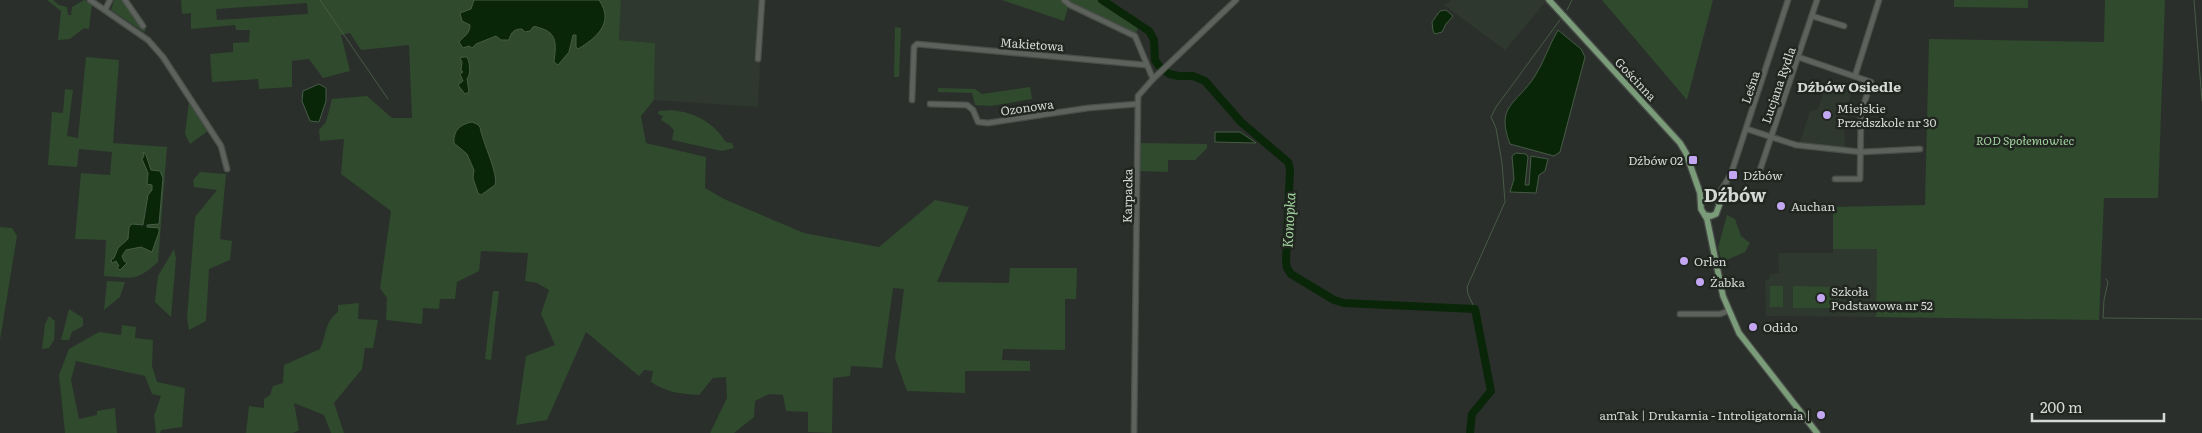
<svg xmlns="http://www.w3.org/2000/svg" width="2202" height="433" viewBox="0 0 2202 433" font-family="Literata,serif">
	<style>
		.built { fill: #2f382e }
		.green { fill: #2f4a2d; fill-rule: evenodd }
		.water { fill: #0a2609; stroke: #475b46 }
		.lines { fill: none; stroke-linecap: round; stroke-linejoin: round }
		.stream { stroke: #475b46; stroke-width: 1 }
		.river { stroke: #0a2609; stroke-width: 8 }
		.minor-casing { stroke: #494e49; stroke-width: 7 }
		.major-casing { stroke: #494e49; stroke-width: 8 }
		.minor { stroke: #5d625d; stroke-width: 4.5 }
		.major { stroke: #7a9c79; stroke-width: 5.5 }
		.poi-dot { fill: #c3a7f2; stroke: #212621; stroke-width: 2 }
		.labels { text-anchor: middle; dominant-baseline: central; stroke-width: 5; stroke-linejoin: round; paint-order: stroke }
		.street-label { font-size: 12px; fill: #d5d8d5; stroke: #212621 }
		.poi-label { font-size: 12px; fill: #d5d8d5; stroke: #212621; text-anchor: start }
		.park-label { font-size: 12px; font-style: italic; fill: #9fd19b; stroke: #212621 }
		.neighbourhood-label { font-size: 14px; font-weight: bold; fill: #d5d8d5; stroke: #212621 }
		.water-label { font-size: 14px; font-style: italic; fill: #a0d29c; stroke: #212621 }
		.district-label { font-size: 18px; font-weight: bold; fill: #d5d8d5; stroke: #212621 }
	</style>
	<rect width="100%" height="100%" fill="#2b2f2b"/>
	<!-- built -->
	<g class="built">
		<polygon points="621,0 763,0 758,107 654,100 655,43 619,40"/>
		<polygon points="1452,0 1547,0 1505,50 1444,5"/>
		<polygon points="1827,81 1852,90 1844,120 1845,148 1800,142 1810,111 1818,109"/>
		<polygon points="1833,249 1877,249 1876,317 1766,316 1765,280 1769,280 1770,274 1779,273 1778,253 1833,253"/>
	</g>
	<!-- green -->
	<g class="green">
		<polygon points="47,0 53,0 59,5 67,7 68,15 71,15 72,7 84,0 92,4 89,29 84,28 70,39 58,40 61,11"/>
		<polygon points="114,0 122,0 140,26 146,30 144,32 111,10"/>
		<path d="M181,0H621L619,40L655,43L654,100L641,116L646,143L706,157L705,188L724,199L804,233L879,247L935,200L969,207L937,282L1009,283L1010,268H1077L1076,299H1065V350L1003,349L1002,360L1030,361V371H965V393L907,391L895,358L904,289L893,288L882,368L851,366L850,376L833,378L832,433L808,432V412L786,411L783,395L769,394L755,401L754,417L734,433H710L727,398L726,377L713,378L699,395C680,394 666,392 651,382L653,371L644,370L639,376L586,332L547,420L516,425L526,356L555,345L541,314L549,290L537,283L525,281L528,253L481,251L479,271L457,282L455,299H440L439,309L423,308L422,324L386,320L387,298L380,288L391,211L341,174L344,139L320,141L319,130L326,122L332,99L367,96L392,118H412L409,45L361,50L350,33L341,35L350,71L323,78L309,59L292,61V87L259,89L258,79L212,82L210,54L233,52V43L249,42L250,30H236L235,25L191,29V13L182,14ZM307,3L308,14L217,20L216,9Z"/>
		<polygon points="1002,0 1100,0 1139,26 1135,35 1069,4 1064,21"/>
		<polygon points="1602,0 1713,0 1687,100"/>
		<polygon points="1954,0 2028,0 2028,8 1954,7"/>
		<polygon points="2105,0 2165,0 2158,198 2104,198 2099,320 1876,317 1877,249 1833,249 1833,207 1925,205 1929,39 2104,42"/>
		<polygon points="895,27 901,28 899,77 894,77"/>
		<path d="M86,57L119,60L113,143L167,147L158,262C136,282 132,278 104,276L106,240L75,239L81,173L110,175L112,152L79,149L77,167L48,165L52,112L63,113L65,89L73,90L67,136L78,138Z"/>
		<polygon points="1030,87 1032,99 991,106 975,105 972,93 938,92 938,88 975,89 982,94"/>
		<polygon points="189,102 208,131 190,144 185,134"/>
		<path d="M672,110C696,113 713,122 726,142L732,143L734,148L722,151L672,140L674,130L669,125L661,120L663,116L658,114L659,111Z"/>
		<polygon points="1140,143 1207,144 1207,148 1195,160 1168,160 1168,172 1139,171"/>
		<polygon points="200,172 226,174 220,239 232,241 230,260 209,269 206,321 189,330 187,318 195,217 217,190 194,187 193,180"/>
		<polygon points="1727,215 1735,219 1741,236 1750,243 1745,252 1722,262 1718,248"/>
		<polygon points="0,227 12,228 17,236 0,340"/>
		<polygon points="174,249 176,258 171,317 155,302 158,276"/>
		<polygon points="107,281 125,282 120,297 104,310"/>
		<rect x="1770" y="286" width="13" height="21"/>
		<polygon points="1793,286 1834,287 1834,308 1793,308"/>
		<polygon points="493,291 499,291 491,360 485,359"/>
		<path d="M359,303L358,319L378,320L373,348H365L362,369L334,403L344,433H331L324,415L294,403L299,430L293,433H246L249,406L264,408V399L270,395L273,386L283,383L284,365L320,349C327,335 324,322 338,312V305Z"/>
		<polygon points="69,309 83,318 83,326 72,332 69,340 61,340"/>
		<polygon points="49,316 55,321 54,340 49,348 42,349 45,324"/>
		<polygon points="122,325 136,327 135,338 153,340 152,366 157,382 185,388 182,427 161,430 160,433 156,433 154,416 161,396 152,394 145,376 76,361 71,380 79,419 97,415 97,411 115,408 117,433 65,433 59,375 69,349 99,332 121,335"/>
	</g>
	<!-- water -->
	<g class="water">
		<path d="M474,0H599C615,23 596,38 578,49L576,47V35H573L569,52L558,65L554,62C556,45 558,33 540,28C537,27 535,26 533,27L530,31L525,32L522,29C514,29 511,32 509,40H501L496,36L476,44L472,48L469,46L463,48L459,42C464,36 470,34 470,25L462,21L460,13L471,9Z"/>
		<polygon points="1446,10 1453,16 1446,24 1442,32 1435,34 1433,31 1432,22 1440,11"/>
		<path d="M1558,30L1581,49L1585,57L1560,152L1554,156L1510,144C1495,105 1517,104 1535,76C1544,62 1549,45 1558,30Z"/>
		<path d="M463,57H467C470,63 471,74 467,79L469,92L465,94L458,85L463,81L460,74L463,72L461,70L462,62L460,58Z"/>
		<polygon points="319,84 326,88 326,101 319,122 310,121 302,101 303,91"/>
		<path d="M472,122L477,124L480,127C482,141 499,175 495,185L481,195L478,193L473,178L474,170L467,154L454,143C453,131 460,124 472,122Z"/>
		<polygon points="1215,132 1240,132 1256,143 1215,142"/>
		<polygon points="143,152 146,155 151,170 160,171 163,178 159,224 147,225 147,227 159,228 159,232 152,252 141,247 126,250 122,256 124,261 127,263 120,270 117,268 119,266 116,261 112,263 111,260 114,258 118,248 128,239 129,227 132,224 143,225 148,195 152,190 152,185 147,184 148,173 142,159 144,156"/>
		<polygon points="1516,153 1526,154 1528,157 1525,185 1529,185 1531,156 1548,159 1545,171 1539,175 1536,193 1510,192 1514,179 1512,156"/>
	</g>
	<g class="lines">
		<!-- stream -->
		<g class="stream">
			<polyline points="320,0 388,99"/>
			<polyline points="2194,0 2202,101"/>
			<polyline points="1567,10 1572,0"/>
			<polyline points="2106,279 2108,282 2104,300 2103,318 2202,319"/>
			<polyline points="1475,309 1468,294 1467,287 1505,202 1502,163 1496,128 1491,117 1496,107 1560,20"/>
		</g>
		<!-- river -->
		<polyline class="river" points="1102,0 1149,31 1154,40 1155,60 1159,66 1169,74 1179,76 1193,76 1205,81 1241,122 1288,162 1290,169 1286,261 1287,268 1291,274 1334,300 1344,303 1475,309 1491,391 1472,414 1470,433"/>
		<defs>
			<g id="minor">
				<polyline points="90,0 148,40 163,57 221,146 227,169"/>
				<polyline points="125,0 143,26"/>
				<polyline points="1064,0 1070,5 1135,36 1153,79"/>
				<polyline points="105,10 110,0"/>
				<polyline points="1812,16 1844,26"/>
				<polyline points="1798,57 1871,82 1861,113 1860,179 1835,179"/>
				<polyline points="758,59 762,0"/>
				<polyline points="1855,76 1879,0"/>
				<polyline points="912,100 914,47 917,44 1146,65"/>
				<polyline points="930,104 967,105 973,110 978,122 988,123 1088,108 1137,104"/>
				<polyline points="1747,129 1796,145 1861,152 1920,149"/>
				<polyline points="1758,176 1817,0"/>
				<polyline points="1713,197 1720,192 1731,174 1788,0"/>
				<polyline points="1719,202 1727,186"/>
				<polyline points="1680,314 1720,314 1728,311"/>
				<polyline points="1134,433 1138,96 1153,79 1236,0"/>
			</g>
			<g id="major">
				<polyline points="1549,0 1680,143 1686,153 1700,193 1701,209 1707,219 1723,296 1739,333 1817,433"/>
				<polyline points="1702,201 1712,196 1720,203 1716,214 1711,216 1705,215"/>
			</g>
		</defs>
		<!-- minor casing -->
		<use href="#minor" class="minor-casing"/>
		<!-- major casing -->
		<use href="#major" class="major-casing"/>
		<!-- minor -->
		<use href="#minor" class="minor"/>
		<!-- major -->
		<use href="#major" class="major"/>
	</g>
	<!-- markers -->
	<g class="poi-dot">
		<circle cx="1827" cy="115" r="5"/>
		<rect x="1688" y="155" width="10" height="10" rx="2.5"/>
		<rect x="1728" y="170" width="10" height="10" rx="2.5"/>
		<circle cx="1781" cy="206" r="5"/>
		<circle cx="1684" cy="261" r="5"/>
		<circle cx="1700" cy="282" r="5"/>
		<circle cx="1821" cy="298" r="5"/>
		<circle cx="1753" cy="327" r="5"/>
		<circle cx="1821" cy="415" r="5"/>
	</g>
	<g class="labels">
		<!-- street labels -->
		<g class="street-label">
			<text transform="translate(1032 44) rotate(4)">Makietowa</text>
			<text transform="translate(1636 79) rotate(47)">Gościnna</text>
			<text transform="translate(1778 85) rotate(-71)">Lucjana Rydla</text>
			<text transform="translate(1750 87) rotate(-72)">Leśna</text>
			<text transform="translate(1027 107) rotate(-8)">Ozonowa</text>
			<text transform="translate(1127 196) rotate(-89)">Karpacka</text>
		</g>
		<!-- poi labels -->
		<g class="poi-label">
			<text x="1837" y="108">Miejskie<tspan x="1837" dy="14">Przedszkole nr 30</tspan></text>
			<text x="1683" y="160" text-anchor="end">Dźbów 02</text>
			<text x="1743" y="175">Dźbów</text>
			<text x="1791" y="206">Auchan</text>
			<text x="1694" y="261">Orlen</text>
			<text x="1710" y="282">Żabka</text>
			<text x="1831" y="291">Szkoła<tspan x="1831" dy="14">Podstawowa nr 52</tspan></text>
			<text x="1763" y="327">Odido</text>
			<text x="1811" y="415" text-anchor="end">amTak | Drukarnia - Introligatornia |</text>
		</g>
		<!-- park labels -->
		<g class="park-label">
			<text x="2025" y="140">ROD Społemowiec</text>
		</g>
		<!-- neighbourhood labels -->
		<g class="neighbourhood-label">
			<text x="1849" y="86">Dźbów Osiedle</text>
		</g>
		<!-- water labels -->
		<g class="water-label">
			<text transform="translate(1288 220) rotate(-87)">Konopka</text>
		</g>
		<!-- district labels -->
		<g class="district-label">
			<text x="1735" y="194">Dźbów</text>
		</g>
	</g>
	<!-- scale -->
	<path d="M2032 413v8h132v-8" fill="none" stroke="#d5d8d5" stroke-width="2.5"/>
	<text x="2040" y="413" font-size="15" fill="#d5d8d5" stroke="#212621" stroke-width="4" paint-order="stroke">200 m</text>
</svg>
